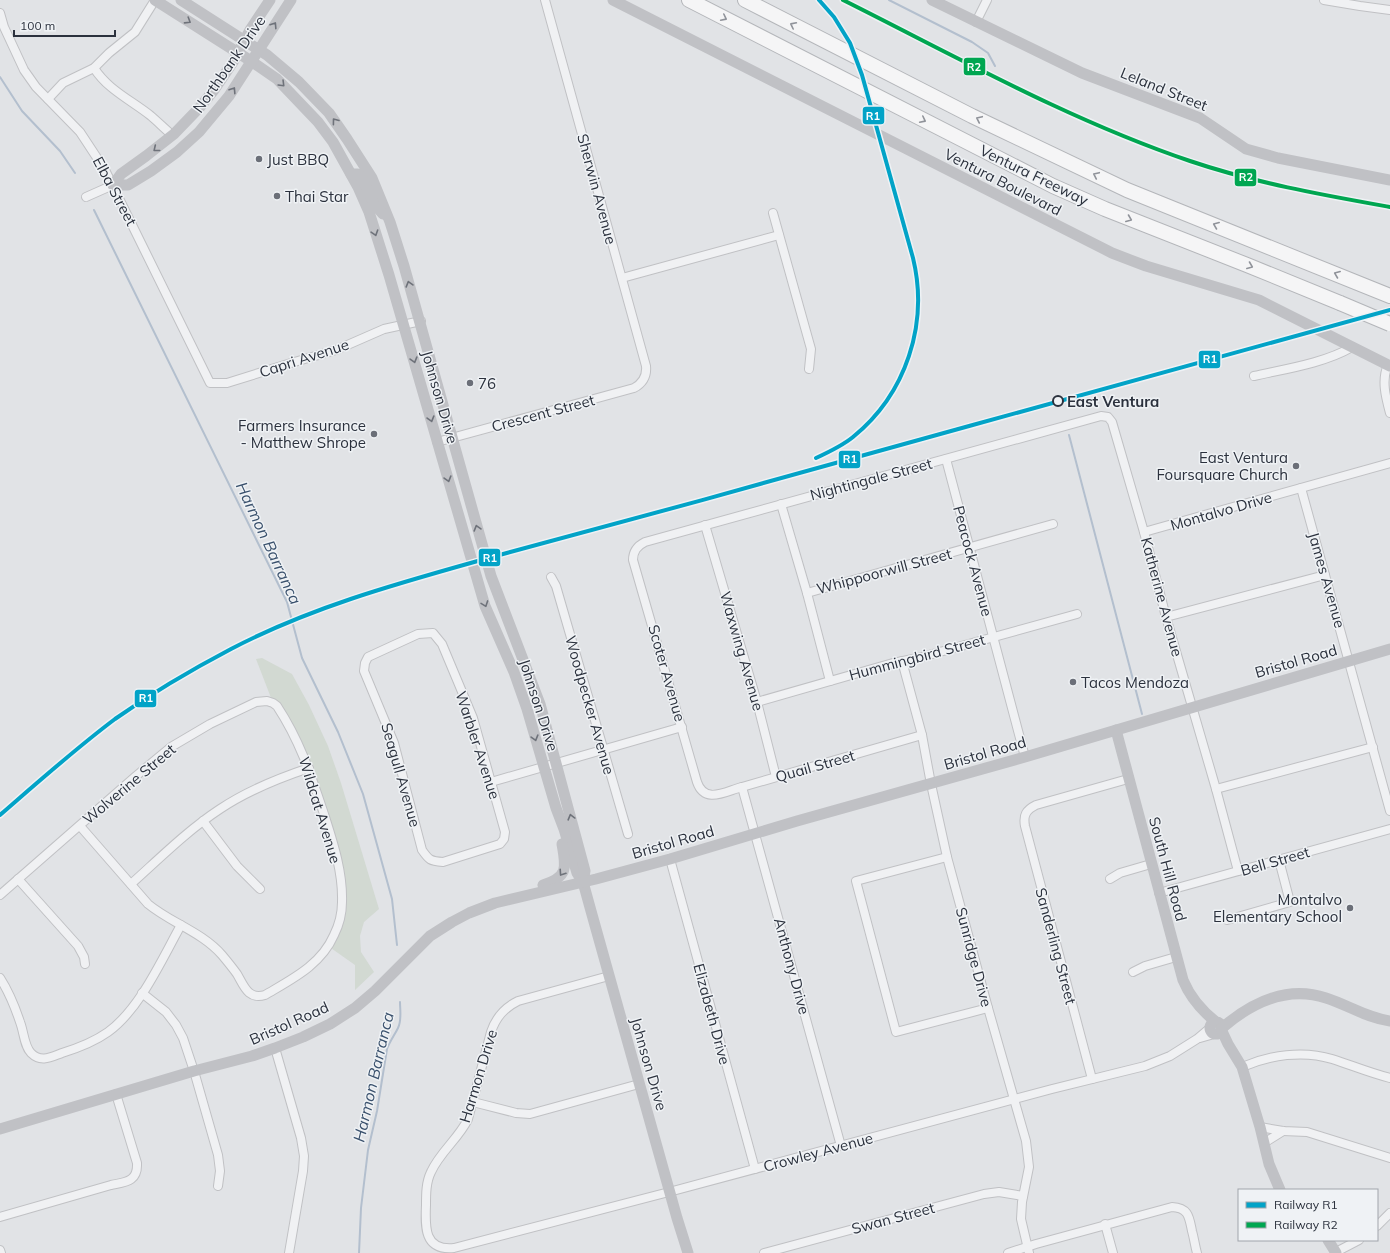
<svg xmlns="http://www.w3.org/2000/svg" width="1390" height="1253" viewBox="0 0 1390 1253" font-family="Mulish,sans-serif">
	<style>
		.green { fill: #d2d9d2 }
		.lines { fill: none; stroke-linecap: round; stroke-linejoin: round }
		.stream { stroke: #b3bfce; stroke-width: 2 }
		.street-casing { stroke: #c0c1c4; stroke-width: 10 }
		.highway-casing { stroke: #b4b6ba; stroke-width: 16 }
		.street { stroke: #f0f1f3; stroke-width: 8 }
		.secondary { stroke: #c0c1c5; stroke-width: 11 }
		.highway { stroke: #f5f5f6; stroke-width: 14 }
		.rail { stroke: #cacbcd; stroke-width: 2; stroke-dasharray: 2 4; stroke-linecap: butt }
		.highway-bridge-casing { stroke: #b4b6ba; stroke-width: 16; stroke-linecap: butt }
		.highway-bridge { stroke: #f5f5f6; stroke-width: 14 }
		.rail-1-casing { stroke: #eff2f5; stroke-width: 7 }
		.rail-2-casing { stroke: #eff2f5; stroke-width: 7 }
		.rail-1 { stroke: #02a3c7; stroke-width: 4 }
		.rail-2 { stroke: #00a651; stroke-width: 4 }
		.oneway { stroke: #90939a }
		.oneway2 { stroke: #6e727a }
		.poi-dot { fill: #6b6f78; stroke: #eff2f5; stroke-width: 1.5 }
		.stop-dot { fill: #eff2f5; stroke: #2b313d; stroke-width: 2 }
		.labels { text-anchor: middle; dominant-baseline: central; stroke-width: 3; stroke-linejoin: round; paint-order: stroke }
		.street-label { font-size: 15px; fill: #2b313d; stroke: #eff2f5 }
		.poi-label { font-size: 15px; fill: #2b313d; stroke: #eff2f5; text-anchor: start }
		.stop-label { font-size: 15px; font-weight: bold; fill: #2b313d; stroke: #eff2f5; text-anchor: start }
		.water-label { font-size: 16px; font-style: italic; fill: #39506c; stroke: #eff2f5 }
		.line-badge { stroke: #eff2f5; stroke-width: 1.5 }
		.badge-label { font-size: 11px; text-anchor: middle; font-weight: bold; fill: #fff }
	</style>
	<rect width="100%" height="100%" fill="#e1e3e6"/>
	<!-- green -->
	<polygon class="green" points="262,658 292,674 309,705 328,746 341,783 379,909 364,922 360,936 361,952 374,972 355,990 355,965 328,946 334,935 342,891 309,768 273,703 256,659"/>
	<g class="lines">
		<!-- stream -->
		<g class="stream">
			<polyline points="889,0 972,42 988,53 995,66"/>
			<polyline points="0,77 22,111 60,151 75,173"/>
			<polyline points="94,210 287,602 302,658 338,732 363,794 392,899 397,945"/>
			<polyline points="1069,435 1142,714"/>
			<path d="M359,1253L361,1208L368,1150L377,1111L387,1049C390,1041 394,1036 398,1028C402,1020 400,1010 400,1002"/>
		</g>
		<defs>
			<g id="street">
				<polyline points="1324,0 1360,6 1390,10"/>
				<polyline points="0,13 4,27 24,70 36,87 80,132 105,170 210,383 227,383 291,363 336,350 384,329 421,321"/>
				<polyline points="976,22 987,0"/>
				<path d="M94,68C108,90 131,100 151,116C158,122 165,129 172,135"/>
				<polyline points="48,99 63,83 94,68 109,53 135,32 155,0"/>
				<polyline points="86,197 113,185"/>
				<polyline points="773,213 811,349 809,369"/>
				<polyline points="622,278 779,235"/>
				<path d="M1388,365C1381,380 1386,398 1390,413"/>
				<path d="M1254,376C1285,369 1325,363 1352,347"/>
				<path d="M437,442L634,388C643,383 647,376 646,366L545,0"/>
				<polyline points="946,459 1025,757"/>
				<polyline points="1301,488 1390,811"/>
				<polyline points="781,504 807,593 830,681"/>
				<polyline points="705,525 757,702 776,777"/>
				<polyline points="1144,532 1390,463"/>
				<polyline points="551,577 556,586 628,834"/>
				<polyline points="807,593 1053,524"/>
				<polyline points="1166,617 1325,575"/>
				<path d="M433,633L442,644L473,718L505,832L504,839L500,844L443,862C430,861 429,860 422,850L394,743L364,671L365,663L368,657L418,634Z"/>
				<polyline points="902,661 922,735 931,784 947,857 988,1008 1026,1141 1029,1167 1022,1202 1021,1219 1029,1253"/>
				<polyline points="757,702 893,663 918,658 1077,614"/>
				<path d="M922,735L742,787C726,791 705,805 697,782L633,560C633,551 637,546 645,542L1101,416L1108,417L1112,422L1144,532L1166,617L1216,789L1238,871"/>
				<polyline points="491,782 682,727"/>
				<polyline points="742,787 841,1146"/>
				<polyline points="1216,789 1373,747"/>
				<polyline points="203,821 237,866 260,889"/>
				<polyline points="947,857 856,881 896,1032 988,1008"/>
				<polyline points="670,859 755,1169"/>
				<polyline points="18,879 78,946 84,957 85,964"/>
				<polyline points="1110,879 1120,873 1151,864"/>
				<path d="M131,884C160,858 188,830 220,809C247,791 279,778 309,768"/>
				<polyline points="1159,893 1390,829"/>
				<path d="M0,895L136,776L171,747L210,724L256,702L267,701L273,703L277,706C300,741 311,775 324,814C333,842 343,872 342,902C342,913 339,925 334,935C321,965 292,979 265,995C248,1000 244,986 237,974C232,967 227,961 222,955C202,932 171,923 148,904L80,826"/>
				<polyline points="1227,920 1290,902 1279,860"/>
				<polyline points="1133,972 1145,966 1176,957"/>
				<path d="M609,976L518,1001C504,1008 496,1017 491,1032L468,1119C459,1138 440,1152 431,1172C426,1182 426,1194 426,1205C425,1227 424,1251 454,1248L669,1192L1052,1089L1145,1066L1170,1056L1197,1039L1210,1028"/>
				<path d="M0,978C9,992 15,1007 20,1022C24,1032 24,1046 31,1053C41,1063 51,1057 62,1053C78,1048 94,1042 108,1032C140,1009 162,959 181,925"/>
				<polyline points="142,993 166,1012 176,1025 183,1038 194,1071 218,1155 220,1171 218,1186"/>
				<polyline points="1200,1038 1214,1034"/>
				<polyline points="275,1048 301,1138 304,1156 303,1171 289,1253"/>
				<path d="M1242,1067C1270,1055 1303,1050 1332,1059C1351,1065 1370,1073 1390,1078"/>
				<path d="M1092,1079L1025,826C1023,815 1026,810 1036,805L1128,779"/>
				<polyline points="473,1102 516,1113 530,1114 639,1084"/>
				<polyline points="1260,1127 1283,1131 1307,1132 1390,1158"/>
				<polyline points="1264,1143 1283,1131"/>
				<path d="M0,1217L111,1185C125,1182 138,1182 137,1163L116,1094"/>
				<polyline points="1105,1224 1113,1253"/>
				<polyline points="1377,1226 1390,1213"/>
				<polyline points="0,1250 1,1253"/>
				<polyline points="1336,1252 1359,1240"/>
				<polyline points="764,1253 984,1194 999,1192 1023,1196"/>
				<path d="M1008,1253L1036,1244L1172,1207C1189,1208 1189,1217 1192,1231C1194,1238 1195,1246 1197,1253"/>
			</g>
			<g id="highway">
				<polyline points="689,0 1053,186 1105,209 1247,265 1340,303"/>
				<polyline points="745,0 972,116 1127,190 1390,296"/>
			</g>
		</defs>
		<!-- street casing -->
		<use href="#street" class="street-casing"/>
		<!-- highway casing -->
		<use href="#highway" class="highway-casing"/>
		<!-- street -->
		<use href="#street" class="street"/>
		<!-- secondary -->
		<g class="secondary">
			<polyline points="155,0 251,61 277,79 318,122 333,142 358,187 369,212 389,275 485,606 514,672 527,709 556,808 564,829 577,873 583,882 591,911 677,1218 688,1253"/>
			<polyline points="181,0 267,55 299,82 329,113 347,139 372,178 390,222 404,266 491,576 540,704 585,871 583,882"/>
			<polyline points="613,0 1112,253 1146,266 1259,300 1390,366"/>
			<polyline points="932,0 1082,73 1200,118 1246,149 1278,158 1390,180"/>
			<polyline points="351,174 358,174 362,178 374,204 383,214"/>
			<polyline points="113,185 128,185 151,171 177,152 199,132 229,96 291,0"/>
			<polyline points="113,185 121,174 146,156 174,134 200,107 214,90 233,62 250,30 270,0"/>
			<path d="M1116,730L1183,980C1190,997 1201,1010 1216,1022"/>
			<path d="M543,885C569,877 566,867 562,844"/>
			<circle cx="1216" cy="1028" r="6"/>
			<path d="M1222,1028C1251,1003 1287,985 1326,998C1348,1005 1367,1018 1390,1021"/>
			<polyline points="1221,1029 1228,1044 1242,1067 1260,1127 1269,1164 1280,1190"/>
			<polyline points="0,1129 194,1071 252,1056 275,1048 303,1037 330,1024 355,1008 375,991 430,936 452,922 469,913 495,903 596,879 670,859 797,821 1025,757 1390,649"/>
			<polyline points="1328,1240 1336,1253"/>
		</g>
		<!-- highway -->
		<use href="#highway" class="highway"/>
		<!-- rail -->
		<g class="rail">
			<polyline points="1123,384 1390,310"/>
			<polyline points="0,815 85,742 139,703 201,665 273,629 306,615 368,592 727,494"/>
		</g>
		<defs>
			<polyline id="highway-bridge" points="1340,303 1390,324"/>
		</defs>
		<!-- highway-bridge casing -->
		<use href="#highway-bridge" class="highway-bridge-casing"/>
		<!-- highway-bridge -->
		<use href="#highway-bridge" class="highway-bridge"/>
		<defs>
			<g id="rail-1">
				<path d="M816,458C829,452 842,446 853,437C906,394 929,324 913,258L862,75L850,43L834,17L819,0"/>
				<path d="M0,815C38,782 75,749 115,719C152,693 191,670 231,649C313,606 403,582 492,557C582,533 671,509 760,484C970,426 1180,367 1390,310"/>
			</g>
			<path id="rail-2" d="M843,0C957,57 1069,120 1190,161C1255,183 1323,195 1390,207"/>
		</defs>
		<!-- rail-1 casing -->
		<use href="#rail-1" class="rail-1-casing"/>
		<!-- rail-2 casing -->
		<use href="#rail-2" class="rail-2-casing"/>
		<!-- rail-1 -->
		<use href="#rail-1" class="rail-1"/>
		<!-- rail-2 -->
		<use href="#rail-2" class="rail-2"/>
	</g>
	<!-- one-way arrows -->
	<defs><path id="oneway-chevron" d="M-2-3.5L2.5 0L-2 3.5" fill="none" stroke-width="1.6" stroke-linecap="round" stroke-linejoin="round"/></defs>
	<g class="oneway">
		<use href="#oneway-chevron" transform="translate(724 18) rotate(27)"/>
		<use href="#oneway-chevron" transform="translate(793 25) rotate(-153)"/>
		<use href="#oneway-chevron" transform="translate(979 119) rotate(-155)"/>
		<use href="#oneway-chevron" transform="translate(923 120) rotate(27)"/>
		<use href="#oneway-chevron" transform="translate(1096 175) rotate(-155)"/>
		<use href="#oneway-chevron" transform="translate(1129 219) rotate(22)"/>
		<use href="#oneway-chevron" transform="translate(1216 225) rotate(-158)"/>
		<use href="#oneway-chevron" transform="translate(1250 266) rotate(22)"/>
		<use href="#oneway-chevron" transform="translate(1337 274) rotate(-158)"/>
	</g>
	<g class="oneway2">
		<use href="#oneway-chevron" transform="translate(188 21) rotate(32)"/>
		<use href="#oneway-chevron" transform="translate(274 25) rotate(-57)"/>
		<use href="#oneway-chevron" transform="translate(282 84) rotate(45)"/>
		<use href="#oneway-chevron" transform="translate(233 90) rotate(-57)"/>
		<use href="#oneway-chevron" transform="translate(335 121) rotate(-127)"/>
		<use href="#oneway-chevron" transform="translate(156 149) rotate(141)"/>
		<use href="#oneway-chevron" transform="translate(375 233) rotate(72)"/>
		<use href="#oneway-chevron" transform="translate(409 284) rotate(-106)"/>
		<use href="#oneway-chevron" transform="translate(414 360) rotate(74)"/>
		<use href="#oneway-chevron" transform="translate(431 419) rotate(74)"/>
		<use href="#oneway-chevron" transform="translate(448 479) rotate(74)"/>
		<use href="#oneway-chevron" transform="translate(477 528) rotate(-106)"/>
		<use href="#oneway-chevron" transform="translate(485 604) rotate(70)"/>
		<use href="#oneway-chevron" transform="translate(535 738) rotate(74)"/>
		<use href="#oneway-chevron" transform="translate(571 817) rotate(-105)"/>
		<use href="#oneway-chevron" transform="translate(562 873) rotate(124)"/>
	</g>
	<!-- markers -->
	<g class="poi-dot">
		<circle cx="259" cy="159" r="4"/>
		<circle cx="277" cy="196" r="4"/>
		<circle cx="470" cy="383" r="4"/>
		<circle cx="374" cy="434" r="4"/>
		<circle cx="1296" cy="466" r="4"/>
		<circle cx="1073" cy="682" r="4"/>
		<circle cx="1350" cy="908" r="4"/>
	</g>
	<circle class="stop-dot" cx="1058" cy="401" r="5"/>
	<g class="labels">
		<!-- street labels -->
		<g class="street-label">
			<text transform="translate(229 64) rotate(-55)">Northbank Drive</text>
			<text transform="translate(1164 89) rotate(22)">Leland Street</text>
			<text transform="translate(1034 175) rotate(26)">Ventura Freeway</text>
			<text transform="translate(1003 182) rotate(27)">Ventura Boulevard</text>
			<text transform="translate(597 189) rotate(75)">Sherwin Avenue</text>
			<text transform="translate(115 191) rotate(62)">Elba Street</text>
			<text transform="translate(304 358) rotate(-18)">Capri Avenue</text>
			<text transform="translate(440 397) rotate(74)">Johnson Drive</text>
			<text transform="translate(543 413) rotate(-15)">Crescent Street</text>
			<text transform="translate(871 479) rotate(-15)">Nightingale Street</text>
			<text transform="translate(1221 511) rotate(-16)">Montalvo Drive</text>
			<text transform="translate(973 561) rotate(75)">Peacock Avenue</text>
			<text transform="translate(884 571) rotate(-15)">Whippoorwill Street</text>
			<text transform="translate(1327 580) rotate(74)">James Avenue</text>
			<text transform="translate(1162 597) rotate(75)">Katherine Avenue</text>
			<text transform="translate(742 651) rotate(74)">Waxwing Avenue</text>
			<text transform="translate(917 657) rotate(-15)">Hummingbird Street</text>
			<text transform="translate(1296 661) rotate(-16)">Bristol Road</text>
			<text transform="translate(667 673) rotate(74)">Scoter Avenue</text>
			<text transform="translate(539 705) rotate(72)">Johnson Drive</text>
			<text transform="translate(590 705) rotate(74)">Woodpecker Avenue</text>
			<text transform="translate(478 745) rotate(72)">Warbler Avenue</text>
			<text transform="translate(985 753) rotate(-16)">Bristol Road</text>
			<text transform="translate(815 766) rotate(-16)">Quail Street</text>
			<text transform="translate(401 775) rotate(74)">Seagull Avenue</text>
			<text transform="translate(129 784) rotate(-40)">Wolverine Street</text>
			<text transform="translate(320 810) rotate(73)">Wildcat Avenue</text>
			<text transform="translate(673 842) rotate(-16)">Bristol Road</text>
			<text transform="translate(1275 861) rotate(-16)">Bell Street</text>
			<text transform="translate(1168 869) rotate(75)">South Hill Road</text>
			<text transform="translate(1056 946) rotate(75)">Sanderling Street</text>
			<text transform="translate(974 957) rotate(75)">Sunridge Drive</text>
			<text transform="translate(792 966) rotate(75)">Anthony Drive</text>
			<text transform="translate(712 1014) rotate(75)">Elizabeth Drive</text>
			<text transform="translate(289 1023) rotate(-24)">Bristol Road</text>
			<text transform="translate(649 1064) rotate(74)">Johnson Drive</text>
			<text transform="translate(478 1076) rotate(-73)">Harmon Drive</text>
			<text transform="translate(818 1152) rotate(-15)">Crowley Avenue</text>
			<text transform="translate(893 1218) rotate(-15)">Swan Street</text>
		</g>
		<!-- poi labels -->
		<g class="poi-label">
			<text x="267" y="159">Just BBQ</text>
			<text x="285" y="196">Thai Star</text>
			<text x="478" y="383">76</text>
			<text x="366" y="425" text-anchor="end">Farmers Insurance<tspan x="366" dy="17">- Matthew Shrope</tspan></text>
			<text x="1288" y="457" text-anchor="end">East Ventura<tspan x="1288" dy="17">Foursquare Church</tspan></text>
			<text x="1081" y="682">Tacos Mendoza</text>
			<text x="1342" y="899" text-anchor="end">Montalvo<tspan x="1342" dy="17">Elementary School</tspan></text>
		</g>
		<!-- stop labels -->
		<g class="stop-label">
			<text x="1067" y="401">East Ventura</text>
		</g>
		<!-- water labels -->
		<g class="water-label">
			<text transform="translate(269 543) rotate(65)">Harmon Barranca</text>
			<text transform="translate(373 1077) rotate(-77)">Harmon Barranca</text>
		</g>
	</g>
	<g class="line-badge">
		<rect x="963" y="57" width="23" height="19" rx="4" fill="#00a651"/>
		<rect x="862" y="106" width="23" height="19" rx="4" fill="#02a3c7"/>
		<rect x="1234" y="168" width="23" height="19" rx="4" fill="#00a651"/>
		<rect x="1198" y="350" width="23" height="19" rx="4" fill="#02a3c7"/>
		<rect x="838" y="450" width="23" height="19" rx="4" fill="#02a3c7"/>
		<rect x="478" y="548" width="23" height="19" rx="4" fill="#02a3c7"/>
		<rect x="134" y="689" width="23" height="19" rx="4" fill="#02a3c7"/>
	</g>
	<g class="badge-label">
		<text x="974" y="71">R2</text>
		<text x="873" y="120">R1</text>
		<text x="1246" y="181">R2</text>
		<text x="1210" y="363">R1</text>
		<text x="850" y="463">R1</text>
		<text x="490" y="562">R1</text>
		<text x="146" y="702">R1</text>
	</g>
	<!-- legend -->
	<rect x="1238" y="1189" width="140" height="52" fill="#eff2f5" stroke="#a1a5ab"/>
	<rect x="1246" y="1202" width="20" height="6" fill="#02a3c7" stroke="#a1a5ab"/>
	<text x="1274" y="1209" font-size="12" fill="#2b313d">Railway R1</text>
	<rect x="1246" y="1222" width="20" height="6" fill="#00a651" stroke="#a1a5ab"/>
	<text x="1274" y="1229" font-size="12" fill="#2b313d">Railway R2</text>
	<!-- scale -->
	<path d="M14 30v6h101v-6" fill="none" stroke="#2b313d" stroke-width="2"/>
	<text x="20" y="30" font-size="12" fill="#2b313d" stroke="#eff2f5" stroke-width="3" paint-order="stroke">100 m</text>
</svg>
